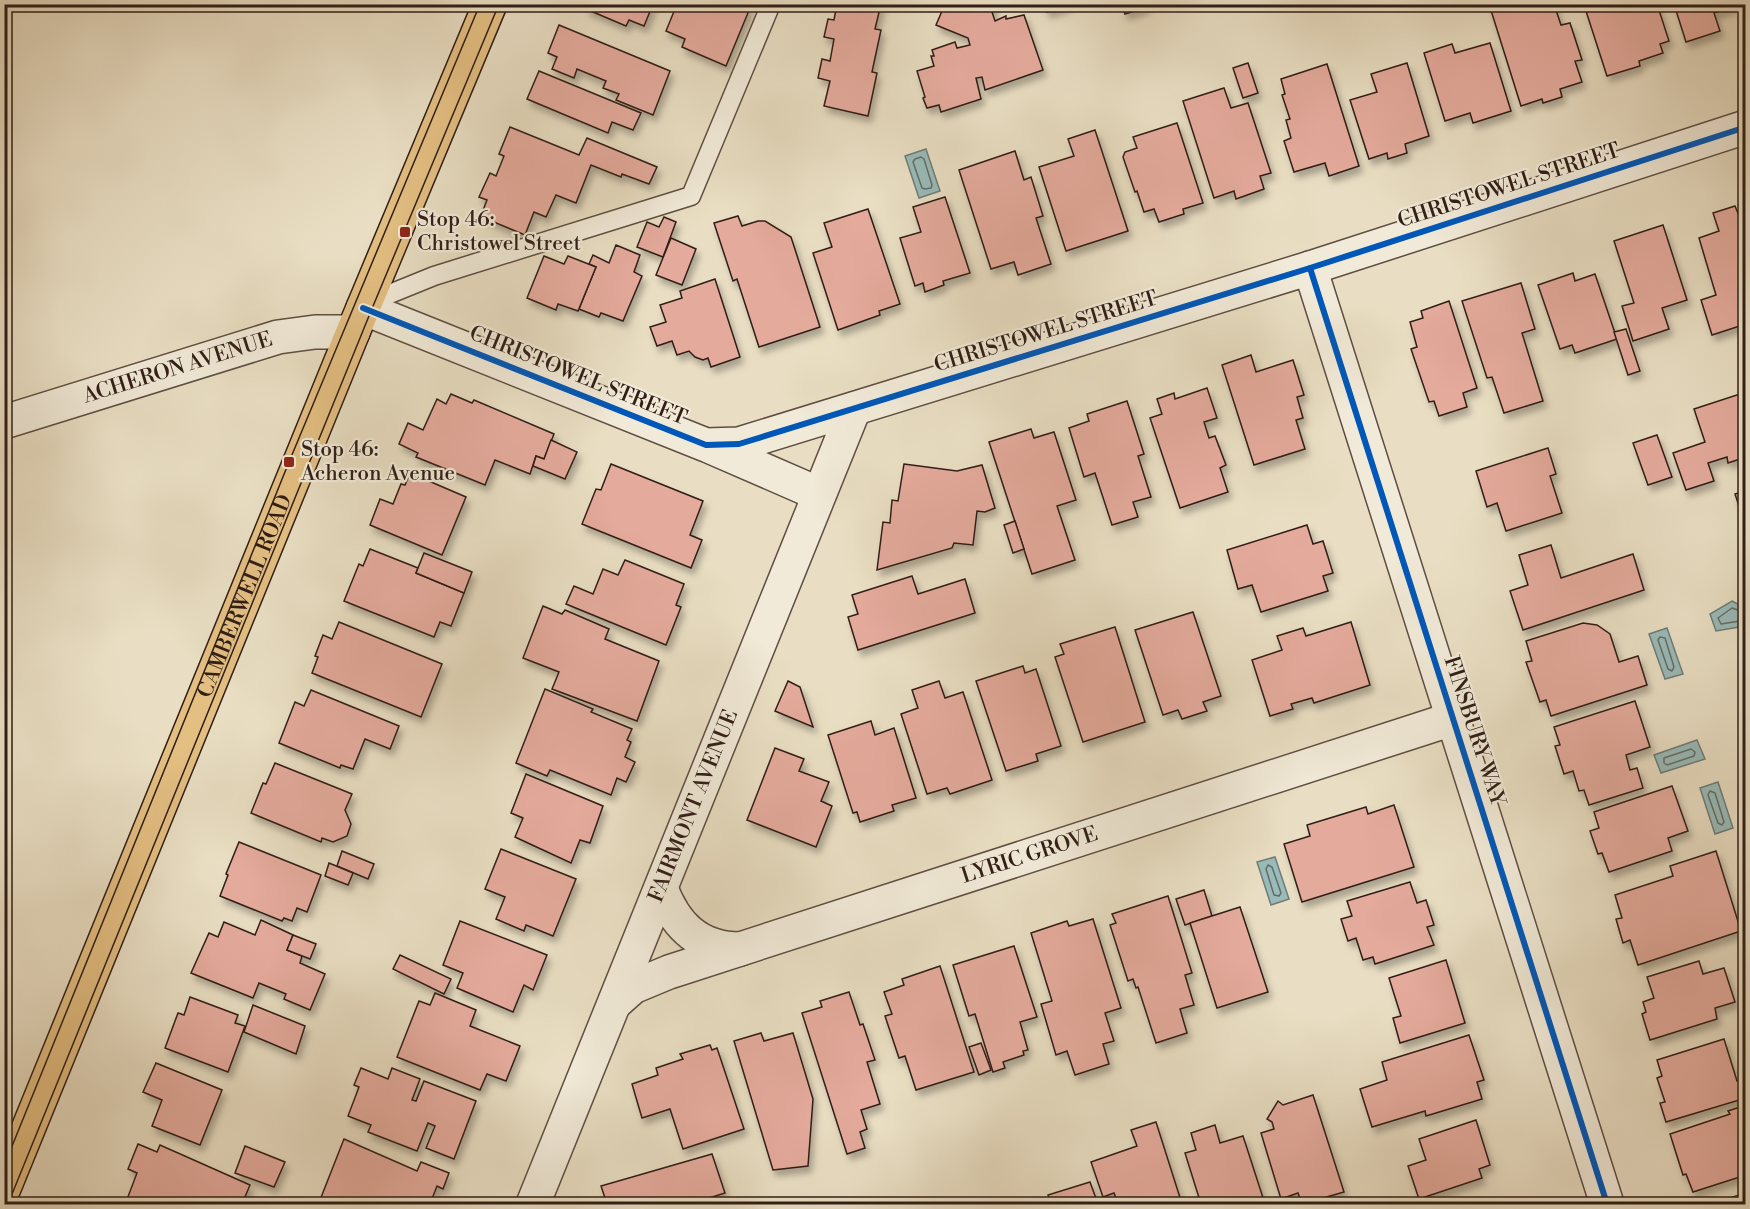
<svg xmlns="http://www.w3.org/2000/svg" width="1750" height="1209" viewBox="0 0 1750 1209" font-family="'Libre Bodoni',serif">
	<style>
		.water { fill: #99bbb9; stroke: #6f7c78; stroke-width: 1.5 }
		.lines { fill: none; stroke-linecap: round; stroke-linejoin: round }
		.shore { stroke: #646c68; stroke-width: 1.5 }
		.building { fill: #e4aa9c; stroke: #301e17; stroke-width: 1.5; filter: url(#shadow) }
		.lane-casing { stroke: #5e4e42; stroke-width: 21 }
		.street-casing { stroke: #5e4e42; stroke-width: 36 }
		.primary-casing { stroke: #301e17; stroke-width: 36 }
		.lane { stroke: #f1ead8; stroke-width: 18 }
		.street { stroke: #f1ead8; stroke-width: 33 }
		.primary { stroke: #e4bf82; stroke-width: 33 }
		.tram { stroke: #301e17; stroke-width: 1.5 }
		.cycleway-casing { stroke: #f1ead8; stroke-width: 10 }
		.cycleway { stroke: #0057b8; stroke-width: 6 }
		.poi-dot { fill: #8f2418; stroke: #f1ead8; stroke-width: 2 }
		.labels { text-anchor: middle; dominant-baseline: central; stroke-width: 4.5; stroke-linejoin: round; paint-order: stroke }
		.street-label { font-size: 21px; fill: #301e17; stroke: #f1ead8 }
		.poi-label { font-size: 21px; fill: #301e17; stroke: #f1ead8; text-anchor: start }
	</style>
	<defs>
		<filter id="shadow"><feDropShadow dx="3.5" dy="6" stdDeviation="3" flood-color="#0004"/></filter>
	</defs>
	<rect width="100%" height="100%" fill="#e9dec3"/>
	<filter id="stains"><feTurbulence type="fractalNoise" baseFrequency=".00333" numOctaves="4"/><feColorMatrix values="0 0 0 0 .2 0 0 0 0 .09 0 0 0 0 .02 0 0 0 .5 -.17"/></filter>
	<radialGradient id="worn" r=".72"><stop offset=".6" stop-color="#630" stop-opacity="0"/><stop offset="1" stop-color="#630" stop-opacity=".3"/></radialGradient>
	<!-- water -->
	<g class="water">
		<polygon points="926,149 940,191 919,198 905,156"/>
		<polygon points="1732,601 1745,608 1745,626 1716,631 1710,614"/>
		<polygon points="1667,628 1683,674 1665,679 1649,634"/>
		<polygon points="1697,740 1705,759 1661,773 1654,755"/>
		<polygon points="1718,782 1733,828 1715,834 1700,788"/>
		<polygon points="1275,857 1289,899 1271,905 1257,862"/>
	</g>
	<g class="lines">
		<!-- shore -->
		<g class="shore">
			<polygon points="921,157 924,159 932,185 931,188 925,189 922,188 913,162 915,159"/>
			<polyline points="1746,613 1732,608 1718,618 1721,624 1746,620"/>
			<polygon points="1660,637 1665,638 1674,667 1672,671 1668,669 1658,640"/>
			<polygon points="1691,749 1695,752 1694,756 1667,765 1664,763 1664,758"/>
			<polygon points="1710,791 1715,793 1724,822 1722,825 1718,823 1708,795"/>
			<polygon points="1268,865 1272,867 1281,893 1279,896 1274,895 1266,869"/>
		</g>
	</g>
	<!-- building -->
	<g class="building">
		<polygon points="588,4 653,4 644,26 629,20 626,26 586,9"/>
		<polygon points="677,4 741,4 750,8 726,66 682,47 685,39 666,31"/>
		<polygon points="837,4 881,4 875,29 881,30 872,72 877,73 868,116 824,106 830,81 818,78 822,59 830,61 834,39 824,37 828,19 834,20"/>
		<polygon points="945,4 995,4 992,12 995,21 1006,16 1006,19 1024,15 1043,70 985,90 982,77 976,78 981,99 941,112 939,105 927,108 923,98 925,97 917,71 934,66 931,56 934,56 932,50 955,42 957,48 970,45 968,38 936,25"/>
		<polygon points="1044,4 1069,4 1069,5 1047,12"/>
		<polygon points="1122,4 1146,4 1147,7 1125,14"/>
		<polygon points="1489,4 1554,4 1561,25 1570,23 1582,60 1575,61 1582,82 1560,89 1562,97 1543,103 1542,99 1521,106"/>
		<polygon points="1595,4 1657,4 1669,41 1660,44 1663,53 1639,61 1640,66 1607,76 1585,8"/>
		<polygon points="1674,4 1741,4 1714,13 1720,31 1686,42"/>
		<polygon points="559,25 670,71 653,115 616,100 619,94 603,88 606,81 577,69 574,78 552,69 557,57 548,53"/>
		<polygon points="1490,43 1511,111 1473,123 1470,113 1445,121 1424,53 1452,44 1455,53"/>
		<polygon points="1248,63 1258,93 1243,98 1233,68"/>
		<polygon points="1407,63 1429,136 1405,144 1407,153 1388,159 1387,153 1369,159 1350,100 1377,92 1371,74"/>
		<polygon points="1327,64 1359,166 1329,176 1325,163 1294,172 1284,141 1291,138 1286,120 1290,119 1282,95 1285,94 1281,79"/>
		<polygon points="539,71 641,113 633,130 612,122 608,133 527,99"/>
		<polygon points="1224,88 1231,108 1248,103 1271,173 1260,176 1264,189 1236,199 1234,191 1214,198 1183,101"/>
		<polygon points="1177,123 1203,203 1183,209 1184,214 1159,222 1154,209 1144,212 1137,191 1135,192 1123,157 1125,152 1137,148 1133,137"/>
		<polygon points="510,127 579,155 587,138 657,167 649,184 622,174 621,177 591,165 576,203 556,195 546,217 534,212 525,235 484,218 482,213 487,200 479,197 490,173 496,176 504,156 499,154"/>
		<polygon points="1095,130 1128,231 1066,251 1039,167 1074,156 1068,139"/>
		<polygon points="1015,151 1024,180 1031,177 1043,216 1036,218 1051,264 1018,275 1014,262 991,269 959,170"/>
		<polygon points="945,197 970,273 943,281 944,285 925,292 923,283 915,286 900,238 921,232 913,207"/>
		<polygon points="1735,206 1746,233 1746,324 1712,335 1701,300 1716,295 1699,238 1719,231 1713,213"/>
		<polygon points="868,209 900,304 879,311 880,315 838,330 813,253 832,247 824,223"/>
		<polygon points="738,216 742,226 758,221 765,221 791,237 820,327 759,347 737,279 733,281 714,223"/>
		<polygon points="664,217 676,222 663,257 637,247 647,222 659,227"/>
		<polygon points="1663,225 1687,300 1662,308 1669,329 1633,341 1622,306 1634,303 1614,241"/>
		<polygon points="671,238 696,249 682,285 656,275"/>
		<polygon points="616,245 640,255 634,272 642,276 623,321 601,313 599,317 579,309 596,267 589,264 593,255 609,263"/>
		<polygon points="544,256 564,264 568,256 596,267 578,311 558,304 556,310 527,298"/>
		<polygon points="1573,273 1575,281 1595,274 1617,339 1575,353 1572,345 1560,349 1538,285"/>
		<polygon points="715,279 740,357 711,367 708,358 703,360 695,357 689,351 677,355 672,341 657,346 650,327 666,322 660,305 682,298 680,291"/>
		<polygon points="1521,283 1535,329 1522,333 1543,401 1504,413 1492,377 1487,378 1462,301"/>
		<polygon points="1449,301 1477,388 1463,393 1467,407 1439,416 1434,401 1429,402 1411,349 1417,347 1410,322 1423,318 1421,311"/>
		<polygon points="1626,329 1640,371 1628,375 1614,332"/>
		<polygon points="1251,355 1256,372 1293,360 1304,395 1297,397 1303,418 1296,420 1305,449 1254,465 1222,365"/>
		<polygon points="1207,388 1217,418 1204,422 1209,438 1215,436 1226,465 1220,468 1228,492 1180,508 1150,418 1162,414 1157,399 1174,393 1175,399"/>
		<polygon points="1746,392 1746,457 1728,463 1727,457 1708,463 1714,481 1686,490 1673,453 1705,442 1694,409"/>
		<polygon points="451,394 472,403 474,400 554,434 544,459 536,456 530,474 495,460 485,485 416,457 418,453 399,444 408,423 423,430 437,399 446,404"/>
		<polygon points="1127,401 1144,454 1138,456 1151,497 1133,502 1138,517 1112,525 1095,473 1084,477 1069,428 1089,421 1087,414"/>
		<polygon points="1031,429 1034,438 1054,432 1076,500 1057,506 1075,560 1032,574 989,442"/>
		<polygon points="1657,435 1672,477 1648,485 1633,443"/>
		<polygon points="551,440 577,452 565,479 533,466 536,456 544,459"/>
		<polygon points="1548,448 1556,474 1550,476 1562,513 1506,531 1497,503 1487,507 1476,471"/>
		<polygon points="611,464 703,501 690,535 702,540 691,568 582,524 596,489 601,490"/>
		<polygon points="904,464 957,471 982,465 995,508 985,512 977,511 973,545 954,543 952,548 877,570 883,522 890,523 892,500 898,501"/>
		<polygon points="410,473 466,497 442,555 370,525 380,499 393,504 401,484 405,485"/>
		<polygon points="1746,491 1746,527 1735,494"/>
		<polygon points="1015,521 1024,549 1013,553 1004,525"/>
		<polygon points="1307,525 1313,544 1323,541 1333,573 1323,576 1328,591 1261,612 1252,585 1238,589 1227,550"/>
		<polygon points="1551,545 1561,578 1633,554 1644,590 1523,630 1510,591 1528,585 1519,555"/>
		<polygon points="370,549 418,568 416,573 464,593 451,626 440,622 434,637 344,601 359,564 363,566"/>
		<polygon points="424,553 472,572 464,593 416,573"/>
		<polygon points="625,560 684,584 676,605 681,607 666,645 566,604 574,586 593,594 603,569 618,575"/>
		<polygon points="912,576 918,594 965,579 975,613 858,650 848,617 858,614 852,595"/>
		<polygon points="543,606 562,614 565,610 609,629 605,639 659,661 637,721 552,689 559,672 523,658"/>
		<polygon points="1193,612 1221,696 1203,702 1207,711 1182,719 1178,710 1163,715 1135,630"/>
		<polygon points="339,622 442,664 421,717 312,673 318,657 315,656 323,635 332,639"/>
		<polygon points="1351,622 1370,685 1314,703 1312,698 1291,704 1293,709 1270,716 1252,660 1282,650 1277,636 1303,628 1306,636"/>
		<polygon points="1583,623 1597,625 1610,634 1619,662 1638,656 1647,685 1551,716 1546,700 1540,702 1526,662 1532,661 1526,641"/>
		<polygon points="1115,627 1145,722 1083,742 1055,657 1064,654 1060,644"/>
		<polygon points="1023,666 1025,673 1036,669 1061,746 1036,754 1038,761 1006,771 976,681"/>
		<polygon points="788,681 800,687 813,727 775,711"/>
		<polygon points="939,681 945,698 963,692 992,780 950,794 947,788 927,794 901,714 918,708 912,690"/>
		<polygon points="545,689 593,709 591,712 632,729 627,740 631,742 625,757 635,762 626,782 617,778 611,795 550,770 547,776 516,763"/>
		<polygon points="311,690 399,726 390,749 365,739 353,769 341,765 340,768 279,743 295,702 304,706"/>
		<polygon points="1635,701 1650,747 1626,755 1630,770 1637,768 1643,788 1589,805 1584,790 1579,791 1573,771 1564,774 1555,746 1560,745 1554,727"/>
		<polygon points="871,721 875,735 894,728 916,798 892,805 894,811 860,822 857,812 853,813 828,735"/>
		<polygon points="775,748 804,759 799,771 829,782 821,801 832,806 816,847 747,820"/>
		<polygon points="275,763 352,794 345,810 351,824 347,836 333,842 322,838 321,842 251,813 263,783 266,784"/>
		<polygon points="526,774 603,806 590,843 580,840 571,863 515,837 523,818 511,813"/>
		<polygon points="1672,786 1688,831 1668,838 1672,851 1609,872 1602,853 1598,854 1590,831 1599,828 1594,812"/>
		<polygon points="1394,805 1414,867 1302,902 1284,844 1310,836 1307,825 1366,807 1368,814"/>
		<polygon points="239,842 321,875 307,912 297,908 292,921 284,918 282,921 220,896 228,875 226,874"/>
		<polygon points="501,849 576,879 553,936 526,925 524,931 496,919 505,897 485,889"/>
		<polygon points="342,851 374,864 368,879 337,866"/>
		<polygon points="1716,851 1741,931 1638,965 1630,940 1623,943 1616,919 1622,918 1615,895 1673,876 1670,866"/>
		<polygon points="329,863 353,873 348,885 325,876"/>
		<polygon points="1410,882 1417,903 1426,900 1434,925 1427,927 1434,945 1375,964 1373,957 1363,960 1356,938 1348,941 1341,919 1352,916 1347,901"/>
		<polygon points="1204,890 1212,916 1185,925 1176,899"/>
		<polygon points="1168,896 1192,973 1185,975 1194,1005 1180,1009 1187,1033 1156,1043 1138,987 1136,988 1133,979 1128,981 1110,925 1116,923 1112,914"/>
		<polygon points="1240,907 1268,992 1217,1008 1190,923"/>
		<polygon points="1093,919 1121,1008 1105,1013 1114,1041 1103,1044 1109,1064 1075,1075 1067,1051 1056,1055 1041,1004 1052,1001 1031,933 1067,921 1069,926"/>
		<polygon points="261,920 293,935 287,950 302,956 300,963 325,974 310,1010 284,999 286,994 259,983 253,998 191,973 209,933 218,937 224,922 255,935"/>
		<polygon points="460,921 547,955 533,990 524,985 513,1012 457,988 463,973 443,965"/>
		<polygon points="293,935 316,944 310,959 287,950"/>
		<polygon points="1014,946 1037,1017 1020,1022 1028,1050 1023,1051 1024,1055 1003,1062 1005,1068 993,1072 975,1014 969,1016 953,965"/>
		<polygon points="400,955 451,979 444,994 393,969"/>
		<polygon points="1446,960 1465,1023 1400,1043 1393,1018 1401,1016 1389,978"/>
		<polygon points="1699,961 1703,974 1724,968 1735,1002 1715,1008 1717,1019 1650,1040 1642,1014 1646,1012 1643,1002 1654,998 1647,977"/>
		<polygon points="940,966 974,1072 916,1090 905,1056 899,1058 885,1016 892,1014 884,992 904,985 902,979"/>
		<polygon points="849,992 860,1025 863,1024 875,1060 867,1062 880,1104 861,1110 867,1129 860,1132 865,1148 847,1154 802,1013 822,1007 820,1001"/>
		<polygon points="435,993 476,1010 470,1026 520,1046 506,1081 487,1074 480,1090 397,1057 419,1001 430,1005"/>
		<polygon points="190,997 238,1015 235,1023 245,1026 228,1072 165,1048 178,1013 184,1015"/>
		<polygon points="253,1005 305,1026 296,1054 244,1032"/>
		<polygon points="761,1033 764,1041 793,1033 813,1099 808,1166 773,1170 734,1041"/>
		<polygon points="1469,1035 1484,1080 1477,1082 1482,1099 1426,1116 1425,1111 1372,1127 1360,1089 1387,1080 1382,1062"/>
		<polygon points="1724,1039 1737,1081 1746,1078 1746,1098 1666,1122 1660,1103 1665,1102 1657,1078 1662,1076 1657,1060"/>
		<polygon points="981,1043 991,1070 979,1075 969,1047"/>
		<polygon points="710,1045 712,1050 717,1048 744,1129 683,1149 670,1109 642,1118 632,1084 658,1075 656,1068 683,1059 680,1054"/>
		<polygon points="156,1063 222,1090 200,1145 152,1126 162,1100 143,1092"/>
		<polygon points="361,1068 388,1079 392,1068 420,1079 412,1100 416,1101 424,1081 476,1101 454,1159 426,1148 435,1126 428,1123 417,1151 368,1132 371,1125 348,1116 359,1087 354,1085"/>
		<polygon points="1313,1095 1344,1192 1302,1204 1298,1193 1281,1199 1261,1133 1274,1129 1272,1122 1267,1119 1278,1101 1283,1105"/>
		<polygon points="1746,1105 1746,1175 1693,1192 1686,1174 1683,1175 1670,1134 1730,1114 1728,1111"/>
		<polygon points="1476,1120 1490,1165 1479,1169 1482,1178 1419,1199 1408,1166 1426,1160 1419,1139"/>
		<polygon points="1156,1122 1182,1204 1113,1204 1118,1203 1114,1193 1103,1197 1091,1162 1137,1146 1131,1130"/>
		<polygon points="1215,1125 1220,1143 1243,1136 1265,1204 1201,1204 1185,1153 1196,1150 1191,1133"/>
		<polygon points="344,1139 417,1171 421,1162 449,1173 443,1189 437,1186 430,1204 432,1204 333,1204 320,1200"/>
		<polygon points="138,1144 157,1152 160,1145 250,1185 242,1204 132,1204 126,1202 137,1173 128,1169"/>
		<polygon points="245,1146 285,1162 274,1187 235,1173"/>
		<polygon points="712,1154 725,1193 690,1204 607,1204 601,1186"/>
		<polygon points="1090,1182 1098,1204 1049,1204 1051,1204 1048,1195"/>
		<polygon points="1746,1193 1746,1204 1710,1204"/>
	</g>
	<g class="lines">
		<defs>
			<polyline id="lane" points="365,304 434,276 691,196 771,4"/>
			<g id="street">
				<polyline points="1310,268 1607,1204"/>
				<polyline points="363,308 706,445 739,444 1310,268 1746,127"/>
				<path id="s1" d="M4,422L278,337L315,332H353"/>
				<polyline points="711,447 819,494"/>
				<path d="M661,888C675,925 698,949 740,949"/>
				<path id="s2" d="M615,1003L633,987L669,972L1452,719"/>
				<path id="s3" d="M533,1204L854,409"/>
			</g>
			<g id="primary">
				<path id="s4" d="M4,1188L353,332L490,4"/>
			</g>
		</defs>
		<!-- lane casing -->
		<use href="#lane" class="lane-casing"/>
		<!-- street casing -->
		<use href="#street" class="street-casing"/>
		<!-- primary casing -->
		<use href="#primary" class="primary-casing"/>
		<!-- lane -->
		<use href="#lane" class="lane"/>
		<!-- street -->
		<use href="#street" class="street"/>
		<!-- primary -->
		<use href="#primary" class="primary"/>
		<!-- tram -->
		<g class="tram">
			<polyline points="4,1166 289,462 480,4"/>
			<polyline points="8,1204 371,311 499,4"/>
		</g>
		<defs>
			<g id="cycleway">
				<polyline points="1310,268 1607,1204"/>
				<polyline points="363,308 706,445 739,444 1310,268 1746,127"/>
			</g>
		</defs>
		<!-- cycleway casing -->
		<use href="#cycleway" class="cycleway-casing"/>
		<!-- cycleway -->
		<use href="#cycleway" class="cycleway"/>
	</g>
	<!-- markers -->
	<g class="poi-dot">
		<rect x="399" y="226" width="12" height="12" rx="3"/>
		<rect x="283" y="456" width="12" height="12" rx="3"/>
	</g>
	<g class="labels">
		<!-- street labels -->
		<g class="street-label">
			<text transform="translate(1509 186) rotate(-18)">CHRISTOWEL STREET</text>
			<text transform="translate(1046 332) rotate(-17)">CHRISTOWEL STREET</text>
			<text stroke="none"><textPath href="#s1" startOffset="182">ACHERON AVENUE</textPath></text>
			<text transform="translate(578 376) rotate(22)">CHRISTOWEL STREET</text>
			<text stroke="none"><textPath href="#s4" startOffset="639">CAMBERWELL ROAD</textPath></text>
			<text transform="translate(1474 731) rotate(72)">FINSBURY WAY</text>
			<text stroke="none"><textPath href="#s3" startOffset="429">FAIRMONT AVENUE</textPath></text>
			<text stroke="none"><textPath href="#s2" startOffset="442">LYRIC GROVE</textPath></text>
		</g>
		<!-- poi labels -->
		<g class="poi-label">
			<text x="417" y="220">Stop 46:<tspan x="417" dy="24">Christowel Street</tspan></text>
			<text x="301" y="450">Stop 46:<tspan x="301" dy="24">Acheron Avenue</tspan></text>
		</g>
	</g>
	<!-- margin -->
	<rect width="1750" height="1209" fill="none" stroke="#e9dec3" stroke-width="24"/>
	<rect x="6" y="6" width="1738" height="1197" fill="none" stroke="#301e17" stroke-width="3"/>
	<rect x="12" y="12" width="1726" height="1185" fill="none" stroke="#301e17" stroke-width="1.5"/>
	<rect width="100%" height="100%" filter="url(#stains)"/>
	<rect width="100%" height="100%" fill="url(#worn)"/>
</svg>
